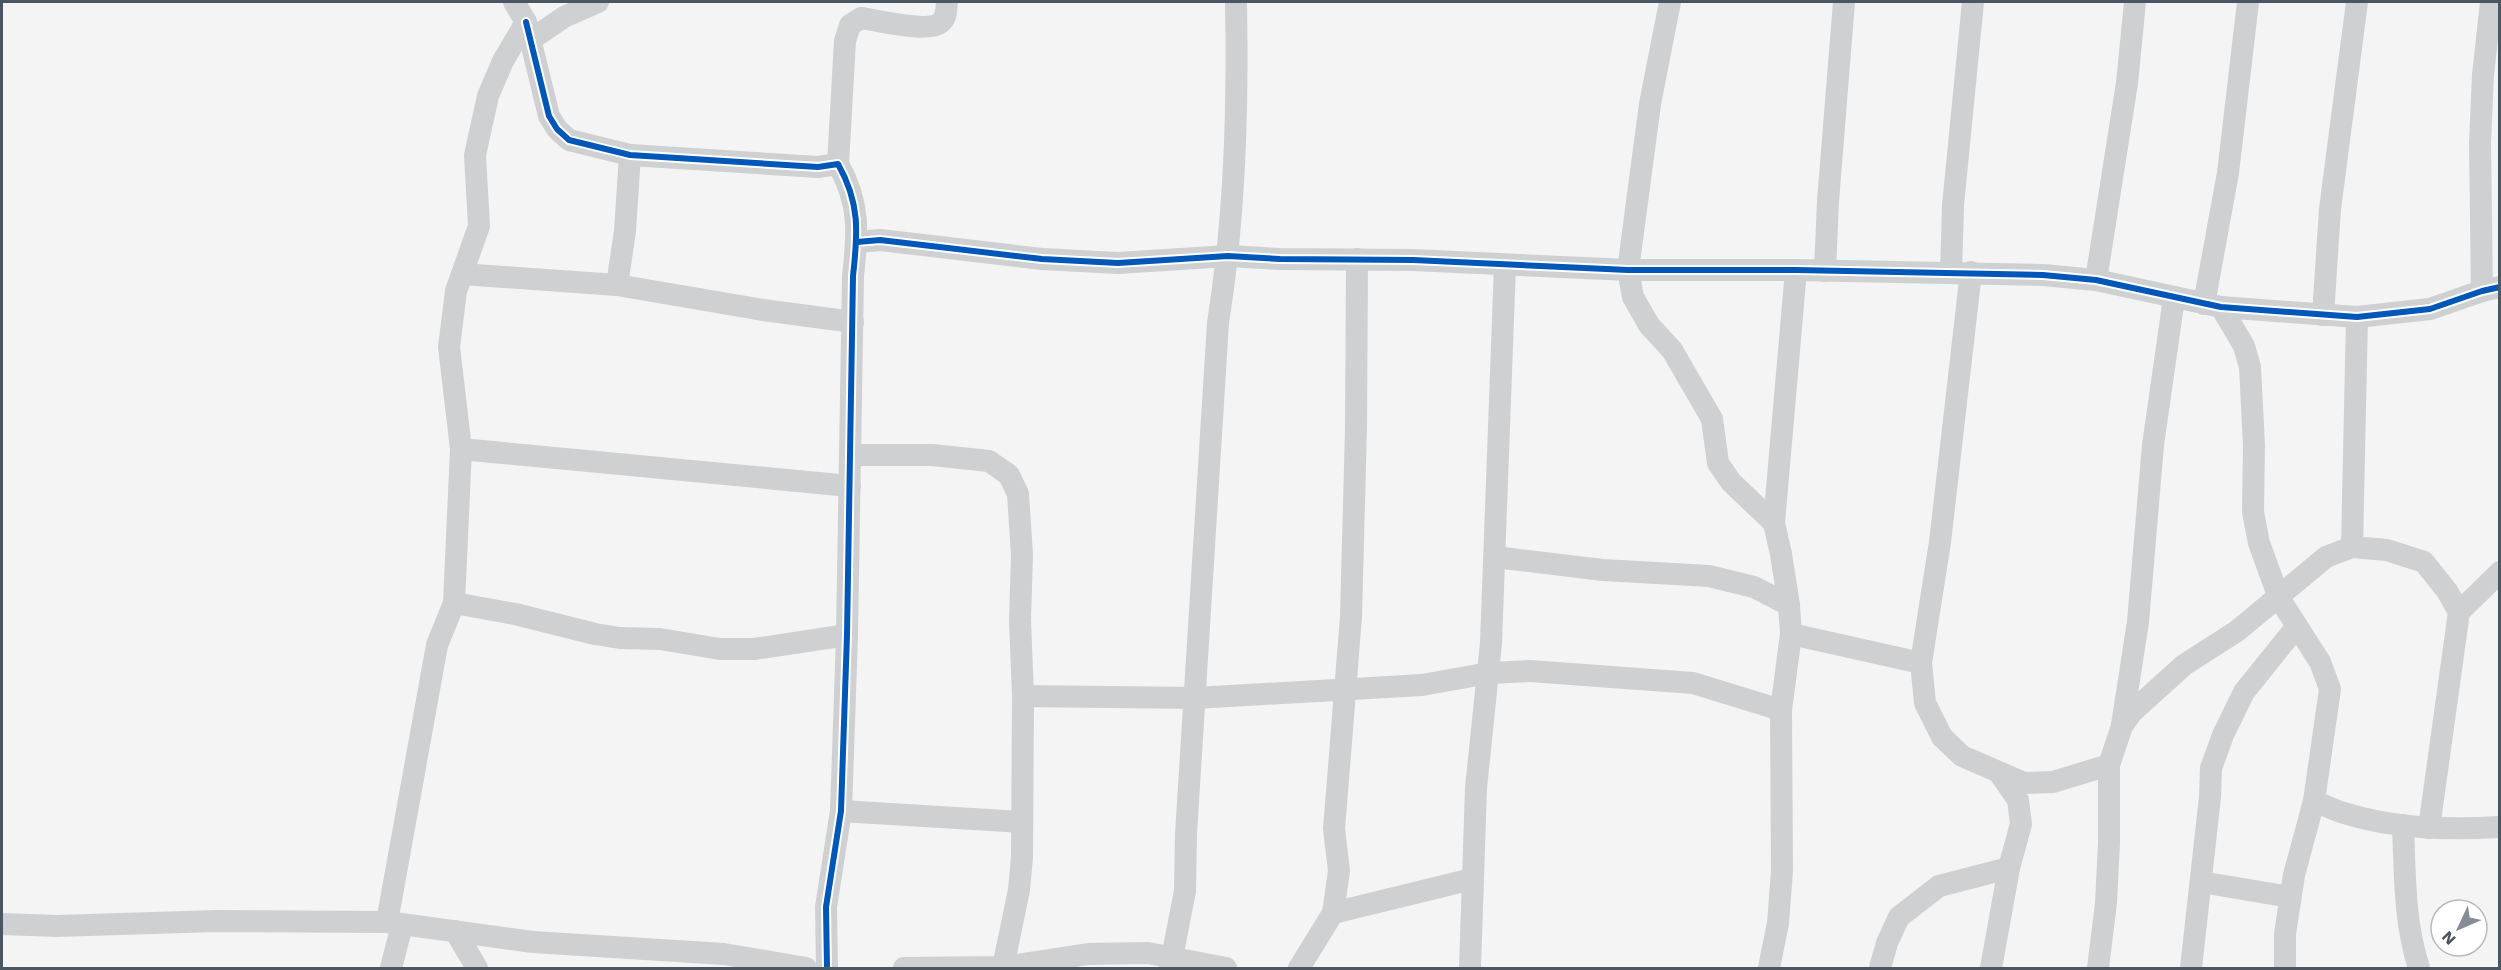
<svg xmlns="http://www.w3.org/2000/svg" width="2501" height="970" viewBox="0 0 2501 970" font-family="'Work Sans',sans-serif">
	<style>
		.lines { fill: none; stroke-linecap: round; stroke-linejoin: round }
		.street { stroke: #ced0d2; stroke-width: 22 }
		.cycleway-casing { stroke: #fff; stroke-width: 10 }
		.cycleway { stroke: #0057b8; stroke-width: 6 }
	</style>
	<rect width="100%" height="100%" fill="#f4f4f4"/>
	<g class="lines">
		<!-- street -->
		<g class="street">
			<polyline points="1670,2 1650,104 1628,270 1633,297 1649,325 1672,350 1712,419 1718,463 1731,482 1774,523 1781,554 1789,605 1791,634 1781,710 1782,871 1778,923 1769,968"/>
			<path d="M526,22L549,116L557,129L569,140L630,155L818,167L838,164C860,203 858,232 853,276L847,635L841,811L826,907L827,968"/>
			<polyline points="532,39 564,17 598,2"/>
			<path d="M838,164L845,41L850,25L861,18C877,20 928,33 940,23C947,18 946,10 947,2"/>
			<polyline points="857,242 880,240 1042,259 1118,263 1228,256 1280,259 1413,260 1628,270 1796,270 2043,275 2096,280 2221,307 2357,317 2430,309 2482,291 2500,287"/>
			<polyline points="1825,271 1828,201 1844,2"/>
			<polyline points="1971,272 1940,542 1921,663 1925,703 1942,737 1962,756 2024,783 2053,782 2109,765"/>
			<polyline points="1951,273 1953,205 1973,2"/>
			<polyline points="462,274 617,285 763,310 853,322"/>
			<polyline points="2096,280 2127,83 2135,2"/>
			<polyline points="617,285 625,231 630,155"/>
			<polyline points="2482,291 2480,143 2483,75 2491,2"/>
			<polyline points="2204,304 2228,173 2248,2"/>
			<path d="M2221,307L2244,346L2250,367L2254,445L2253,512L2259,543L2279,598L2320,662L2330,689L2314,801C2324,805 2334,810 2344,813C2395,829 2447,830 2500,827"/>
			<polyline points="2323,315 2330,209 2357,2"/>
			<polyline points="461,449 850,486"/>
			<polyline points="850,455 932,455 989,461 1009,475 1018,494 1022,555 1020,620 1023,696 1022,857 1019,890 1003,967"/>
			<polyline points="1774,523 1796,270"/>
			<polyline points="2352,547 2357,317"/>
			<polyline points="1495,557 1603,570 1709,576 1754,587 1789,605"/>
			<polyline points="454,603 515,614 595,634 620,638 660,639 720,649 754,649 847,635"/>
			<polyline points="1791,634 1921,663"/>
			<polyline points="1023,696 1195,698 1422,685 1489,673 1530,671 1693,683 1781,710"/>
			<polyline points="2122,725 2138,622 2153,445 2174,298"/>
			<polyline points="841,811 1022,822"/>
			<path d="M2403,825C2405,874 2404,922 2419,968"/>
			<polyline points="2429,828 2459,612 2500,572"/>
			<polyline points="2201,882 2290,897"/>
			<polyline points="1333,913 1472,879"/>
			<polyline points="387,922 437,645 454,603 461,449 449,347 456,291 479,226 475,155 488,96 503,61 526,22 514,2"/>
			<polyline points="2,924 57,926 216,921 387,922 533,942 724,954 806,968"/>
			<polyline points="455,931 477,968"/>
			<polyline points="391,968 402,925"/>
			<polyline points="904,968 1003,967 1088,954 1148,953 1226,968"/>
			<path d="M1170,968L1185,891L1186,834L1218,323C1235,216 1238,110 1236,2"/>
			<polyline points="1299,968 1333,913 1339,871 1334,829 1351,617 1356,428 1357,259"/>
			<polyline points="1470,968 1476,788 1491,643 1505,265"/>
			<polyline points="1880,968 1887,943 1899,917 1939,886 2009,868"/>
			<polyline points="1991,968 2009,868 2021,824 2018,800 2000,774"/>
			<polyline points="2098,968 2106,903 2109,843 2109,765 2122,726 2132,712 2184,665 2237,631 2326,557 2352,547 2387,550 2424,562 2447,591 2459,612"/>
			<polyline points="2191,968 2210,797 2211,768 2223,735 2244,692 2297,626"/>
			<polyline points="2285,968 2285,934 2294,875 2314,801"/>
		</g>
		<defs>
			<g id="cycleway">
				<path d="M526,22L549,116L557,129L569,140L630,155L818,167L838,164C860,203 858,232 853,276L847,635L841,811L826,907L827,968"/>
				<polyline points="857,242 880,240 1042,259 1118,263 1228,256 1280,259 1413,260 1628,270 1796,270 2043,275 2096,280 2221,307 2357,317 2430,309 2482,291 2500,287"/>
			</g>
		</defs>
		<!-- cycleway casing -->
		<use href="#cycleway" class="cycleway-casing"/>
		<!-- cycleway -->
		<use href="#cycleway" class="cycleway"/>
	</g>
	<!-- border -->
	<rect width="2501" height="970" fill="none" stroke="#4a5661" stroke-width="6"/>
	<!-- north arrow -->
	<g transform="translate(2459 928) rotate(226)"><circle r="28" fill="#ffffff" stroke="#b7bbc0" stroke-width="1.5"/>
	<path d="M0-4.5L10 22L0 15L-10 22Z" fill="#868d94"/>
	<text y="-9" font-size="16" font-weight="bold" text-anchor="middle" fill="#4a5661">N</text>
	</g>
</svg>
